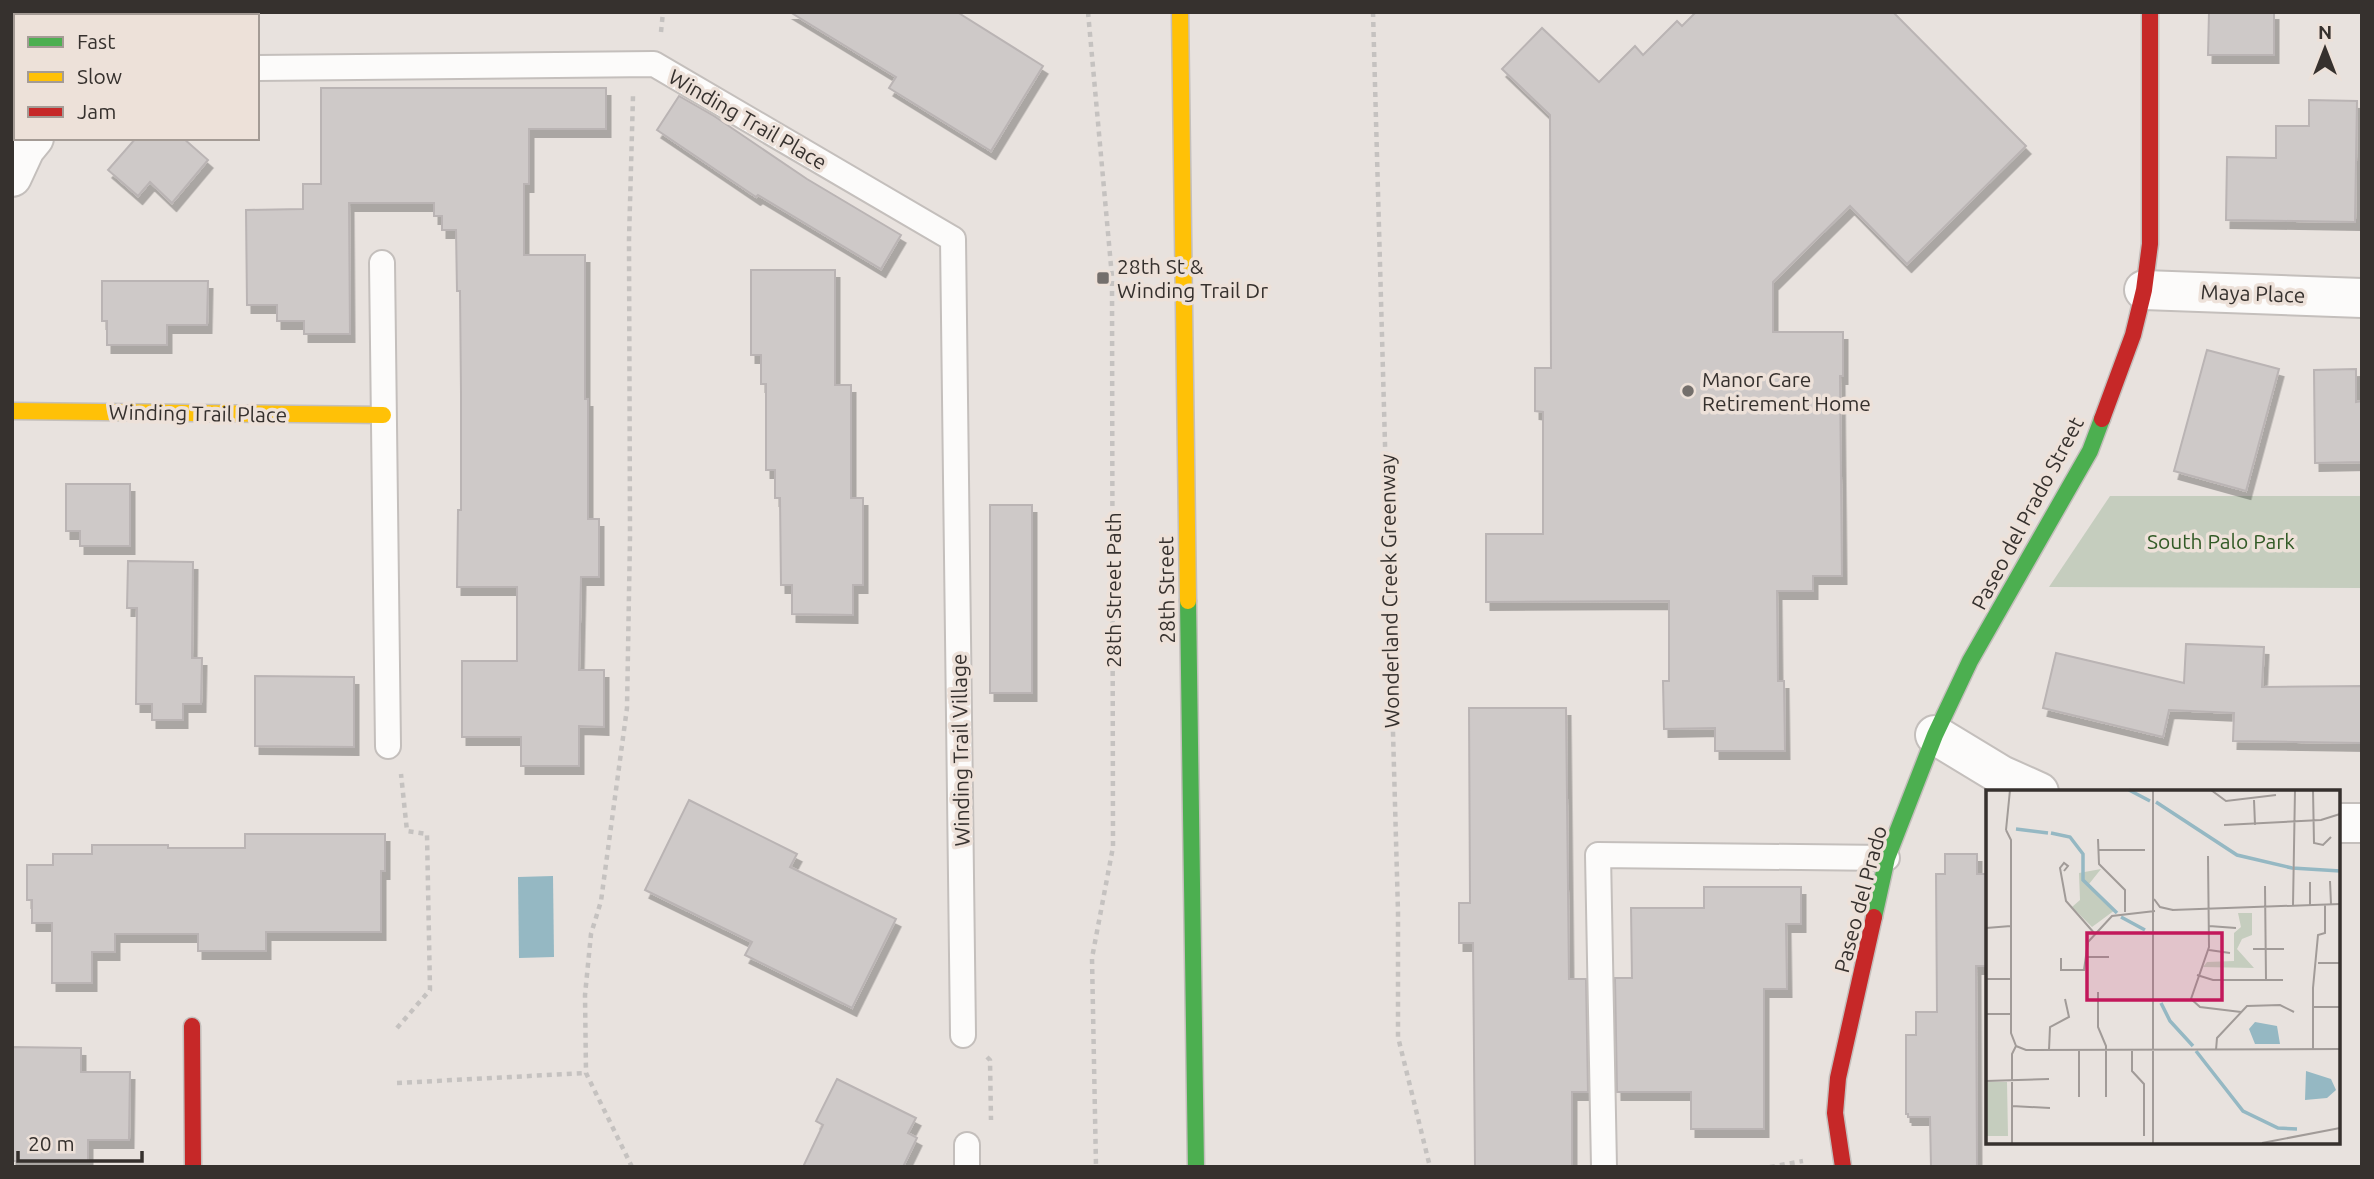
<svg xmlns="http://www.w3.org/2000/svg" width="2374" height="1179" viewBox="0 0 2374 1179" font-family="Ubuntu,sans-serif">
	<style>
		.green { fill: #c5cdbe }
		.water { fill: #95b8c3 }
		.building { fill: #cec9c8; stroke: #bab4b4; stroke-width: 2; filter: url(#shadow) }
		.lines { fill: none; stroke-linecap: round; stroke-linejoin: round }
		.lane-casing { stroke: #c4bfbc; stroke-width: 28 }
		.street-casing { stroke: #c4bfbc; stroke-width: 42 }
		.fast-casing { stroke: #c4bfbc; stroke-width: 19 }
		.slow-casing { stroke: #c4bfbc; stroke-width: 19 }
		.jam-casing { stroke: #c4bfbc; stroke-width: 19 }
		.path { stroke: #c5c2c0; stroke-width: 4.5; stroke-dasharray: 5 5; stroke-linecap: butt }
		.lane { stroke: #fcfbfa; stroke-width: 24 }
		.street { stroke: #fcfbfa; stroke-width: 38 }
		.fast { stroke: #4caf50; stroke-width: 16 }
		.slow { stroke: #ffc107; stroke-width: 16 }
		.jam { stroke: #c62828; stroke-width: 16 }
		.poi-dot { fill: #746f6c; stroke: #ede1d9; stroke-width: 2.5 }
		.labels { text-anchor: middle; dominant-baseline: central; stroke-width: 7; stroke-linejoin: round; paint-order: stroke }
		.street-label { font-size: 21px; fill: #36312e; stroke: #ede1d9 }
		.poi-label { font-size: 21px; fill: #36312e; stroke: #ede1d9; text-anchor: start }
		.park-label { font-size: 21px; fill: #325a26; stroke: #ede1d9 }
		.inset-river { fill: none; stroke: #95b8c3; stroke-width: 3.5 }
		.inset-road { fill: none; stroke: #a19b98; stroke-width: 2 }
		.view { fill: #c2185b; fill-opacity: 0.15; stroke: #c2185b; stroke-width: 3.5 }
		.inset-edge { fill: none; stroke: #36312e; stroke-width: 3.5 }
	</style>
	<defs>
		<filter id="shadow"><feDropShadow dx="4.5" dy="8" stdDeviation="0" flood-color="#0004"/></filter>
	</defs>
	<rect width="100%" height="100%" fill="#e8e2de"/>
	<!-- green -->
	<polygon class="green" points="2110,496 2362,496 2362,588 2049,587"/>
	<!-- water -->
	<polygon class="water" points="553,876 554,957 519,958 518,877"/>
	<!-- building -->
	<g class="building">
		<polygon points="790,12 957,12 1043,66 991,151 889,88 896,77"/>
		<polygon points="1696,12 1893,12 2026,146 1907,264 1850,206 1773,282 1773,332 1843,332 1843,376 1840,376 1842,576 1813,576 1813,591 1777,591 1778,681 1784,681 1785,751 1715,751 1715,728 1664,729 1663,681 1669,681 1669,601 1486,602 1486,534 1543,534 1543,412 1535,411 1535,368 1551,368 1550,115 1502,69 1542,28 1599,82 1635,46 1643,55 1677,21 1682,26"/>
		<polygon points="2209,12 2274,12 2274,55 2208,55"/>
		<polygon points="321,88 606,88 606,129 529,129 529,184 524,184 524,255 585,255 585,399 588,399 588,519 599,519 599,577 581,577 579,670 604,670 604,727 579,726 579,766 521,766 521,737 462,737 462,661 517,661 517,587 457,587 458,510 461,510 461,394 460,291 457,291 456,230 442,230 442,216 434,216 434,203 349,203 350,334 304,334 304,321 277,321 277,305 247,305 246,210 303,209 303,184 321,184"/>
		<polygon points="679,96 714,116 807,179 901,235 881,269 758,195 756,197 657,130"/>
		<polygon points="2309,100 2357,101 2355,222 2226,220 2227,157 2276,158 2276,126 2309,126"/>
		<polygon points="136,138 183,138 208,160 172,203 150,182 138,196 108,170"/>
		<polygon points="751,270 835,270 835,385 851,385 851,498 863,498 863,585 853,585 853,615 792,614 792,585 781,585 780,498 775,498 775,470 766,470 766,384 761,384 761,355 751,355"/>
		<polygon points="102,281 208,281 207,325 167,325 167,345 107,345 107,321 102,321"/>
		<polygon points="2207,350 2279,369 2246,491 2174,471"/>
		<polygon points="2356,369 2356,402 2362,401 2362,462 2315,463 2314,370"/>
		<polygon points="66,484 130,484 130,546 80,546 80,531 66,531"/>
		<rect x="990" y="505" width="42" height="188"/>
		<polygon points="128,561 193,562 192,658 202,658 201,704 183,704 183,720 152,720 152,704 136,704 137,608 127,608"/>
		<polygon points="2186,644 2264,647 2262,687 2362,686 2362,743 2233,741 2234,713 2169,710 2163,737 2043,708 2056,653 2184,683"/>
		<polygon points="255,676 354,677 354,747 255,746"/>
		<polygon points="1469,708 1566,708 1569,979 1586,979 1588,1092 1572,1092 1572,1167 1475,1167 1473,943 1459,943 1459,903 1470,903"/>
		<polygon points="689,800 797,854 790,867 896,919 852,1008 745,955 752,942 645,890"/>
		<polygon points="245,834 385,834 385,871 381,871 381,932 266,932 266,951 198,951 198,934 115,934 115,952 92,952 92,983 52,983 52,923 32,923 32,900 27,900 27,865 53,865 53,854 92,854 92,845 168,845 168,848 245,848"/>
		<polygon points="1945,854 1977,854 1977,874 1987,874 1987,966 1976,966 1977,1167 1931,1167 1930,1117 1908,1117 1908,1114 1906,1114 1906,1035 1916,1035 1916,1012 1937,1012 1936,874 1945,874"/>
		<polygon points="1704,887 1801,887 1801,924 1786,924 1787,989 1764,989 1764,1129 1691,1129 1691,1092 1617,1092 1615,978 1632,978 1631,908 1704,908"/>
		<polygon points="12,1047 81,1048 81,1072 130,1072 129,1140 88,1140 88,1161 12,1161"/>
		<polygon points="837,1079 916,1118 908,1133 917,1138 903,1167 803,1167 823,1125 816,1121"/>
	</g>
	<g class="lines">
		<defs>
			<g id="lane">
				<polyline points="164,12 168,16"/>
				<polyline points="257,68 654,64 953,239 963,1035"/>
				<polyline points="382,263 388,746"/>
				<polyline points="967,1145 967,1167"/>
				<polyline points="1604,1167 1598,855 1887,858"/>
			</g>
			<g id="street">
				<polyline points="139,16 142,12"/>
				<polyline points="12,177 25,149 34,138"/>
				<polyline points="2144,290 2362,298"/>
				<polyline points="1935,735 2001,775 2039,792"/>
				<polyline points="2337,823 2362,823"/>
			</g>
			<g id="fast">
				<polyline points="1188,601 1196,1167"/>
				<polyline points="1874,917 1887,858 1935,735 1970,661 2090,451 2102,419"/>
			</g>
			<g id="slow">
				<polyline points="1180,12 1188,601"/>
				<polyline points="12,411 383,415"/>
			</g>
			<g id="jam">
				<polyline points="2102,419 2133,335 2144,290 2150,244 2150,12"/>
				<polyline points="192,1026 193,1167"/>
				<polyline points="1843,1167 1835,1113 1838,1078 1874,917"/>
			</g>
		</defs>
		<!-- lane casing -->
		<use href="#lane" class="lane-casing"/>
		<!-- street casing -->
		<use href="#street" class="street-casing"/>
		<!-- fast casing -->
		<use href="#fast" class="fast-casing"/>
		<!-- slow casing -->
		<use href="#slow" class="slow-casing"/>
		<!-- jam casing -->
		<use href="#jam" class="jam-casing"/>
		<!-- path -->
		<g class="path">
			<polyline points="1088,12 1112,277 1113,847 1092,958 1096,1167"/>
			<polyline points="1373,12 1398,912 1398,1037 1430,1167"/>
			<polyline points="661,32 663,12"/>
			<polyline points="397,1028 430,990 427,834 407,831 401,774"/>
			<polyline points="987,1057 990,1060 991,1120"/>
			<polyline points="397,1083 586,1073"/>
			<polyline points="632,1167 586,1073 585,995 591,934 601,901 627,708 630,537 629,239 633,96"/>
			<polyline points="1770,1167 1803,1161"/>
		</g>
		<!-- lane -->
		<use href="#lane" class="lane"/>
		<!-- street -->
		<use href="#street" class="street"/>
		<!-- fast -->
		<use href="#fast" class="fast"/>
		<!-- slow -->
		<use href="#slow" class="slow"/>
		<!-- jam -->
		<use href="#jam" class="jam"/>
	</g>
	<!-- markers -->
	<g class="poi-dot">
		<rect x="1096" y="271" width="14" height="14" rx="3.5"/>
		<circle cx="1688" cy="391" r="7"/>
	</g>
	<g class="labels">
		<!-- street labels -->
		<g class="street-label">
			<text transform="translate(748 119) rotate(30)">Winding Trail Place</text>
			<text transform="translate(2253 293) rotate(2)">Maya Place</text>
			<text transform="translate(198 413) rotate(1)">Winding Trail Place</text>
			<text transform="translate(2027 513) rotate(-62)">Paseo del Prado Street</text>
			<text transform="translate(1113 590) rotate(-90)">28th Street Path</text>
			<text transform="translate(1166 590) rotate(-91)">28th Street</text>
			<text transform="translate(1389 591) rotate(-91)">Wonderland Creek Greenway</text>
			<text transform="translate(960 750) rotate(-91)">Winding Trail Village</text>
			<text transform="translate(1860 899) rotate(-75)">Paseo del Prado</text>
		</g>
		<!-- poi labels -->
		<g class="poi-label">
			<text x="1117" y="266">28th St &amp;<tspan x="1117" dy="24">Winding Trail Dr</tspan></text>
			<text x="1702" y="379">Manor Care<tspan x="1702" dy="24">Retirement Home</tspan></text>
		</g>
		<!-- park labels -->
		<g class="park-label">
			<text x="2221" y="541">South Palo Park</text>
		</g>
	</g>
	<!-- overview -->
	<g transform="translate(1986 790)">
		<rect width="354" height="354" fill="#e8e2de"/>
		<path d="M115,79L103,94L129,120L106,137L86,117L94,110L93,83ZM252,123H266V145L256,149L251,159L268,178L217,177L221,172L248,171V143L255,137ZM0,292H21L22,346H0Z" fill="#c5cdbe"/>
		<path d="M269,232L291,236L294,254H269L263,239ZM320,281L345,289L350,300L341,308L319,310Z" fill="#95b8c3"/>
		<path class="inset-river" d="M143,0L164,11M170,12L251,65L306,78L354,81M30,39L62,43M65,43L84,47L97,64V90L131,123M135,127L159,140M175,213L184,231L207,256M210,261L257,321L292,338L311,339"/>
		<path class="inset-road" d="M225,0L240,11L290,5M327,0L328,53L337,55L345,47M268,10L269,35M238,35L335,30L354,24M20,40L25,50V243L30,256L26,264V353M20,40L24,0M112,49L113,74L139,100V122M112,60H159M222,66L223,157L205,209L214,217L255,222M78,81L82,76L78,73L74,78L80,111L109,144M344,91L345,114M324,92V115M279,96L280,190M168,109L174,117L187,120M307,115L309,0M186,120L354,114M223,136L250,138M0,138L25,136M267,159H298M223,160L244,163M101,167H123M75,168V180H98L102,152L126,126L169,121M332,173H354M211,185L227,190H297M0,189H25M112,202V237L120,256V307M327,217H354M0,224H25M30,256L40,260L354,259M327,259V198L332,145L339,143V114M63,260L64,237L83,227L79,209M146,260V281L158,294V346M230,260L231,248L261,216L294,215L308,222M0,291L63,289M93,307V260M26,316L64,318M167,353V0M276,353L354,338"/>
		<path class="view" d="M101,143H236V210H101Z"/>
		<rect width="354" height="354" class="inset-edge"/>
	</g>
	<!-- border -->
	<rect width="2374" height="1179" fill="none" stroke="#36312e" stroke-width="28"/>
	<!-- legend -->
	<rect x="14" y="14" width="245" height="126" fill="#ede1d9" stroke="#a49b95" stroke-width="2"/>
	<rect x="28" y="37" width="35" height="10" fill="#4caf50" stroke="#a49b95" stroke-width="2"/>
	<text x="77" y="49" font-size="21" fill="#36312e">Fast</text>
	<rect x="28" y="72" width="35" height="10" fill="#ffc107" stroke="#a49b95" stroke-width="2"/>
	<text x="77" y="84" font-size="21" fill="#36312e">Slow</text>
	<rect x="28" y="107" width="35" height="10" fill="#c62828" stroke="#a49b95" stroke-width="2"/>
	<text x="77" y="119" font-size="21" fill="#36312e">Jam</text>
	<!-- north arrow -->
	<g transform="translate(2325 49)" stroke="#ede1d9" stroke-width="5" paint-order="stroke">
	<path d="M0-5L12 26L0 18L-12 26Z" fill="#36312e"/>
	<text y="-10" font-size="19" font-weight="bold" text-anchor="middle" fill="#36312e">N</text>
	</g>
	<!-- scale -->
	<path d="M18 1151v10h124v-10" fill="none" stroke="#36312e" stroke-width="3.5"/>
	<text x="28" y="1151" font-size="21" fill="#36312e" stroke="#ede1d9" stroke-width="5" paint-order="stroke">20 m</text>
</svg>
